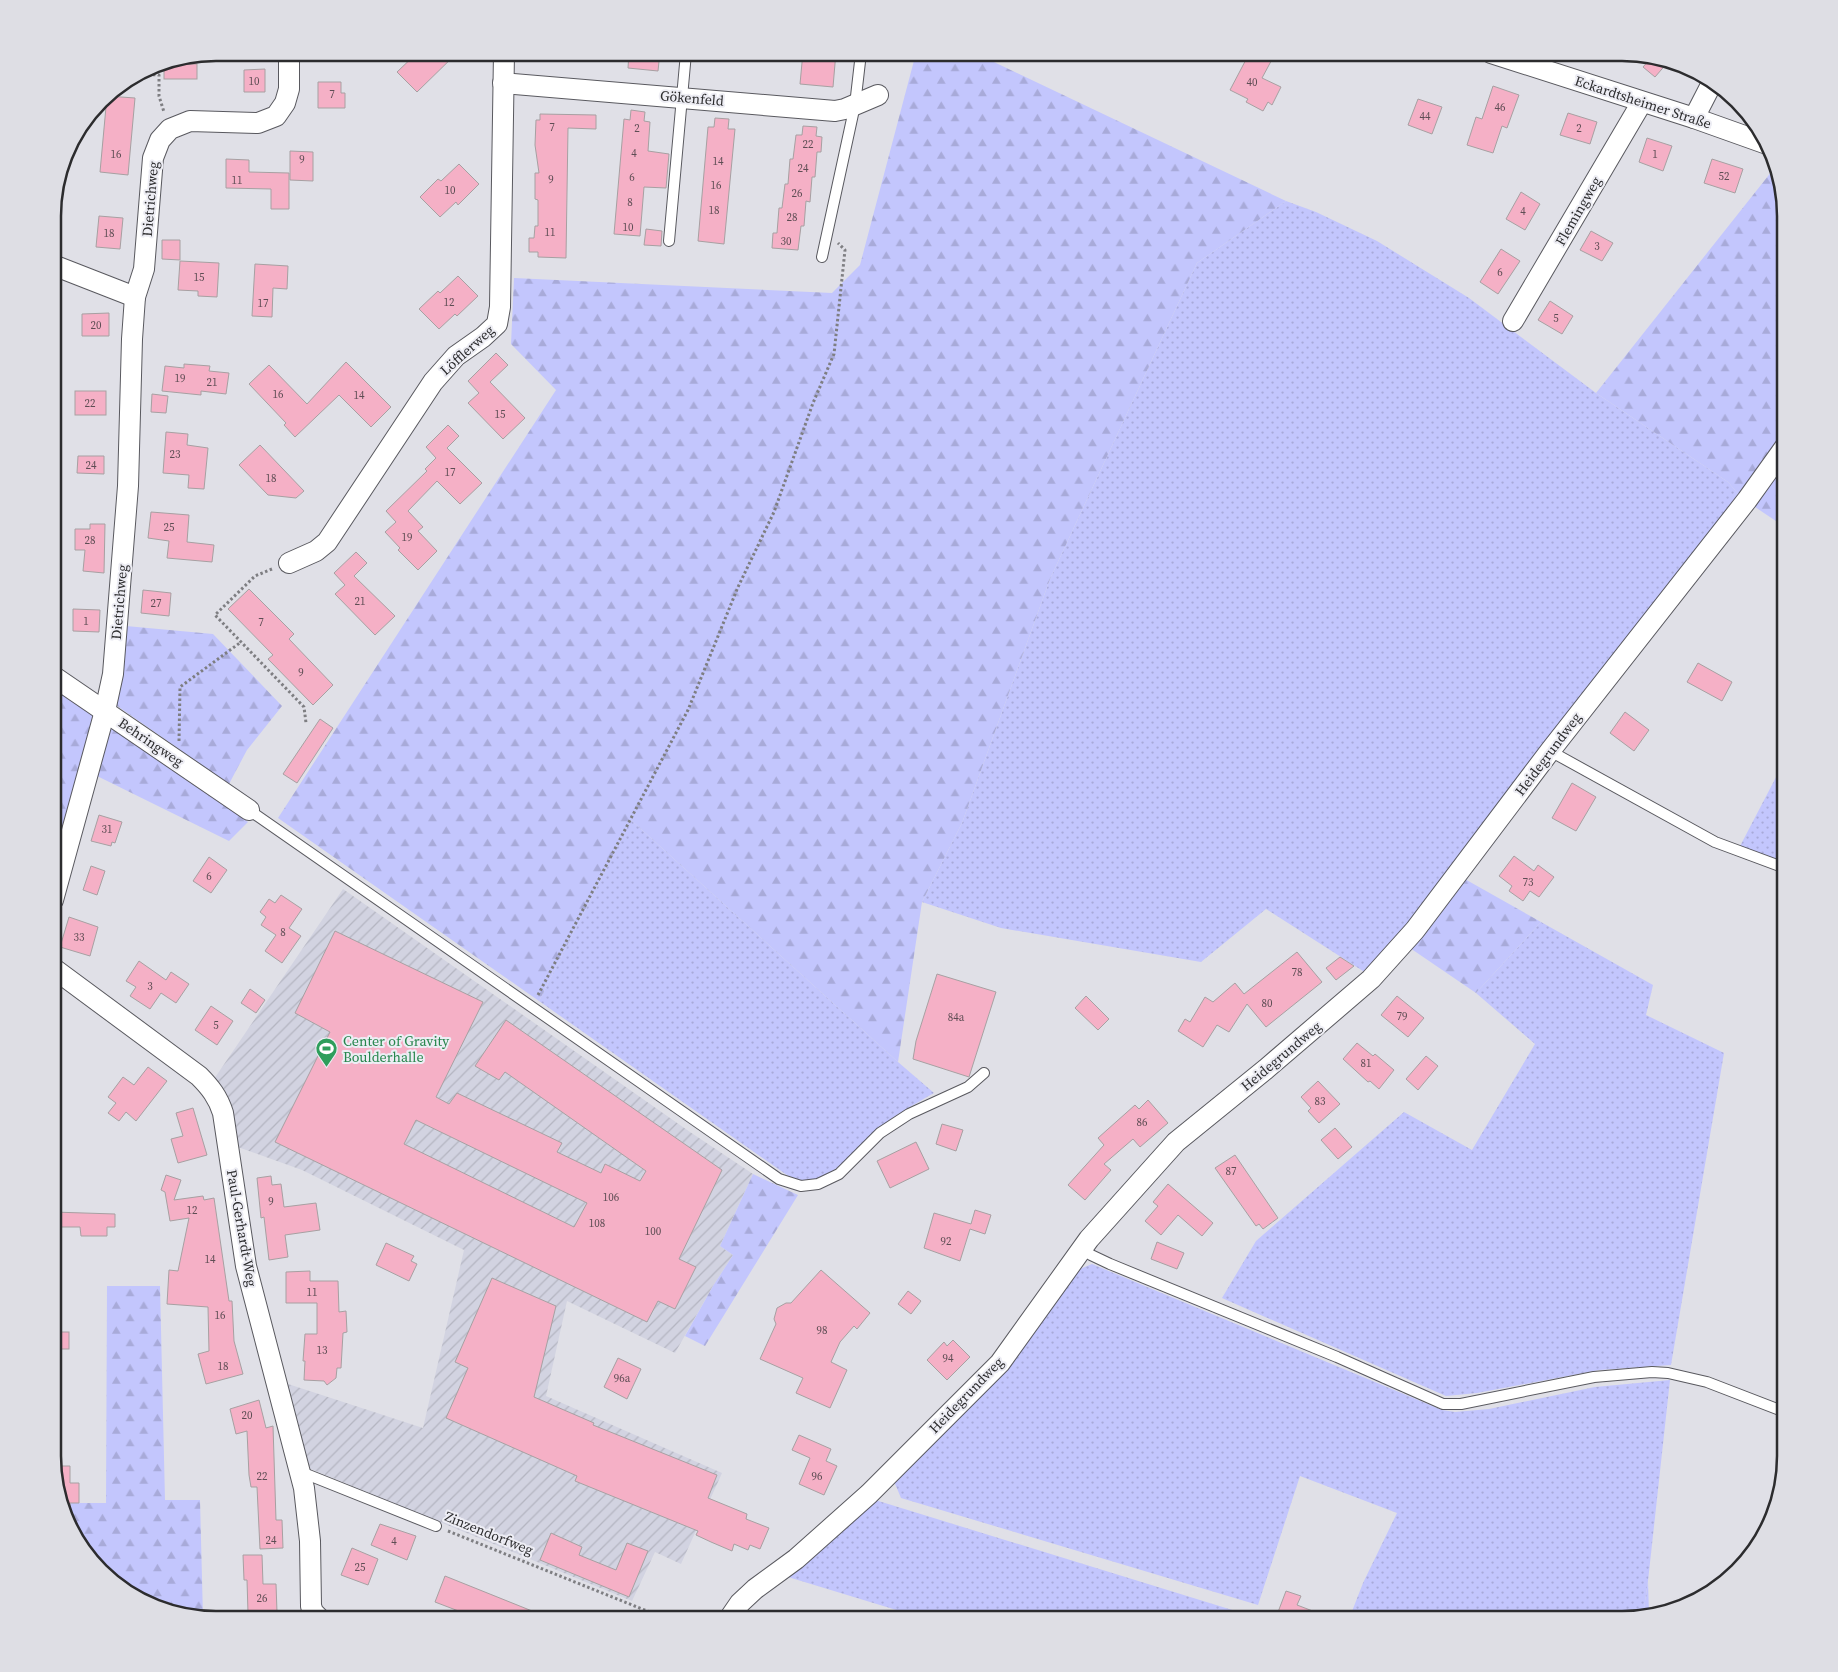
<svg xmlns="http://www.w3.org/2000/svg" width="1838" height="1672" viewBox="0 0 1838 1672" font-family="'Source Serif 4',serif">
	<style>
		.industrial { fill: url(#industrial-furrows) }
		.grass { fill: url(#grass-dots) }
		.forest { fill: url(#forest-firs) }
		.building { fill: #f5b0c6; stroke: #a7a0a2; fill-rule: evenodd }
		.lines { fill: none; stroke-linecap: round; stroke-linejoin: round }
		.lane-casing { stroke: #59595f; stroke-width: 12 }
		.street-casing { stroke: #59595f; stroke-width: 22 }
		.path { stroke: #7e7e82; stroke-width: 3; stroke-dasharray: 2.5 2.5; stroke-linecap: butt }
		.lane { stroke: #fff; stroke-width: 10 }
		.street { stroke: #fff; stroke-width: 20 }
		.labels { text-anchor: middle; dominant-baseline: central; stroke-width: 4; stroke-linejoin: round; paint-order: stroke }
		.number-label { font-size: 11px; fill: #5e4d54 }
		.street-label { font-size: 14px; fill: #2c2c2e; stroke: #ededf4 }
		.leisure-label { font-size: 14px; fill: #27864d; stroke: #ededf4; text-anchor: start }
		.rim { fill: none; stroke: #2c2c2e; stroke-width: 2.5 }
	</style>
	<defs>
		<pattern id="industrial-furrows" width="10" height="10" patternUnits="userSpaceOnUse" patternTransform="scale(1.25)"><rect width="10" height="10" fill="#d2d3e1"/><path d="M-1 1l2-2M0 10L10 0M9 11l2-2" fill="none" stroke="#b4b5c1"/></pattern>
		<pattern id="grass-dots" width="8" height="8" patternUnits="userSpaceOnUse" patternTransform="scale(1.25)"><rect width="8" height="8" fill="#c3c6fd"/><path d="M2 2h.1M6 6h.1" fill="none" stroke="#a8aad9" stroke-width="1.8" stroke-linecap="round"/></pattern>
		<pattern id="forest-firs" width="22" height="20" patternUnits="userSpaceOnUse" patternTransform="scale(1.25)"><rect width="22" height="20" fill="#c3c6fd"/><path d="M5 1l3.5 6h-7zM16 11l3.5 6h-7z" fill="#a8aad9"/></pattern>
	</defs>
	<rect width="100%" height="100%" fill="#e0e0e7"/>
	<!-- industrial -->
	<polygon class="industrial" points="343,889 690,1132 753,1174 720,1246 733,1255 713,1286 675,1353 567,1301 546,1396 722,1473 681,1564 655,1552 632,1601 306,1467 285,1383 423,1428 464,1250 302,1170 235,1146 212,1082"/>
	<!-- grass -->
	<g class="grass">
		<polygon points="1286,201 1316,212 1377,241 1469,298 1596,393 1728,482 1740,496 1408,926 1366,973 1266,909 1201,962 1001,928 922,902 962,823 1050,579 1197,263"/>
		<polygon points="1785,760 1785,865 1738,850"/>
		<path d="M631,820L898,1062L934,1093C915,1104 896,1114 879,1128C859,1144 830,1186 801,1181C796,1180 789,1176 784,1173L539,1001Z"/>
		<polygon points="1541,922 1653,985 1646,1015 1724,1053 1671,1365 1599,1370 1477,1393 1446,1396 1222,1298 1256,1241 1404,1112 1472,1150 1535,1044 1476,993"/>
		<polygon points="1092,1264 1442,1410 1455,1412 1489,1409 1595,1387 1670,1380 1648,1581 1643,1615 1622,1619 1349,1619 1363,1583 1397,1513 1300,1476 1258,1605 901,1498 893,1479 1080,1269"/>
		<polygon points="872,1499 1255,1617 1254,1619 926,1619 788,1577"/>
	</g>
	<!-- forest -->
	<g class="forest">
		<polygon points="916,53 975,53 1286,201 1197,263 1050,579 962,823 922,902 898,1062 631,820 539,1001 278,818 556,390 511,344 514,278 832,293 860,265"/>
		<polygon points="1776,166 1785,216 1785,434 1740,496 1728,482 1596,393"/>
		<polygon points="1785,460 1785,527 1752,505"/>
		<polygon points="126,626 213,634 282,706 247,750 229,784 113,703"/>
		<polygon points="53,683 100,714 248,822 229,841 95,775 53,880"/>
		<polygon points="1463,878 1541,922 1476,993 1410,948"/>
		<polygon points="753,1174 798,1195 705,1346 685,1336 713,1286 733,1255 720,1246"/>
		<polygon points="107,1286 160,1286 165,1500 200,1500 203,1617 153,1607 101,1572 65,1519 61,1503 106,1503"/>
		<polygon points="1648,1581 1649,1614 1643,1615"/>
	</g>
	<!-- building -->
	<g class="building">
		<polygon points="418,52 458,52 417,92 397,72"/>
		<polygon points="629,52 660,52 658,71 628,68"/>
		<polygon points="803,52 836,52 833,87 800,84"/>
		<polygon points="1250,52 1276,52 1262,78 1281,87 1272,105 1268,102 1263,111 1246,102 1248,99 1230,90"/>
		<polygon points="1651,58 1668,62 1655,77 1643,67"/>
		<rect x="164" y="64" width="33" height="15"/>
		<polygon points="265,69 265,92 244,92 244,70"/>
		<polygon points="318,82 341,82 341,93 345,93 345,108 318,108"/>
		<polygon points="1493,86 1519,95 1507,128 1502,126 1493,153 1467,145 1476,117 1482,119"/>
		<polygon points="107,96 135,98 128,175 100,172"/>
		<polygon points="1418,99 1442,107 1432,134 1408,125"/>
		<polygon points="631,110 645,112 644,121 650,122 648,151 669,154 666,188 644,187 640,236 614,234 624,119 630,120"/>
		<polygon points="1568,113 1597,122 1590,144 1560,135"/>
		<polygon points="540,114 596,115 596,129 568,128 566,258 538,257 538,252 529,252 529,238 534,238 535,226 538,226 538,200 535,199 535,173 539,173 535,145 536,120 540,120"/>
		<polygon points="715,118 729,119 728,129 735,129 724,244 698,241 708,127 714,127"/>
		<polygon points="803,126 817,127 816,136 822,137 821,152 817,152 815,177 812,177 810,202 806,201 804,226 801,226 798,250 772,248 773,233 777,233 779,208 782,208 785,184 788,184 790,159 793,159 796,135 802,135"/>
		<polygon points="1647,138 1672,146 1663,171 1639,162"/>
		<polygon points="290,151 313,152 313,181 290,180"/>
		<polygon points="226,159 249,160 249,172 289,173 289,209 271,209 271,189 226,188"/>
		<polygon points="1712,159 1743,169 1735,193 1704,183"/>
		<polygon points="459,164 479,184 458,205 456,202 440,217 420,197 438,179 441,181"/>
		<polygon points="1521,192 1540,204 1525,230 1506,219"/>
		<polygon points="99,216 123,218 120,249 96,247"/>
		<polygon points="646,229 662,231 661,246 644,245"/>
		<polygon points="1591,231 1613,243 1602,261 1580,250"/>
		<polygon points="162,240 180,240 180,260 162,259"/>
		<polygon points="1501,249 1520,261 1498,294 1480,282"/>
		<polygon points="180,261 219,263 217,297 198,296 198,291 178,290"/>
		<polygon points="255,264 288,266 287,289 273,288 272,317 252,316"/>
		<polygon points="458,276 478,296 457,316 455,314 439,329 419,309 438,291 440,293"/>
		<polygon points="1550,301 1573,316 1562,334 1538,320"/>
		<polygon points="109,313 109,336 82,336 82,314"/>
		<polygon points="496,353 508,365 490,382 525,418 503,439 468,403 479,393 468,381"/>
		<polygon points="346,362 391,407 371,427 339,395 295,437 284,425 286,423 249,384 269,365 307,404"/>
		<polygon points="184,364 210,366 209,371 229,373 226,394 201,391 201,395 162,391 165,366 184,368"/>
		<rect x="75" y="391" width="31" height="24"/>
		<polygon points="152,394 168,396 166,413 151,412"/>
		<polygon points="448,425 459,436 447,448 482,483 460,504 437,481 408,511 423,527 418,531 437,551 418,570 398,550 400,548 385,532 396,522 386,511 427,471 425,469 436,458 426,447"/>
		<polygon points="166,432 188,434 187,445 208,448 204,489 188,488 189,475 163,473"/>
		<polygon points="260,445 304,491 296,498 268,495 239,465"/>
		<polygon points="78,456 104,456 104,474 77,473"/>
		<polygon points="151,512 189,515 187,542 214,545 212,562 167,558 169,541 148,538"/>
		<polygon points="90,524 105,524 104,573 83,571 85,550 75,550 75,529 90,529"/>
		<polygon points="356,552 367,563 354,576 395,616 375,635 335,594 345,585 334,573"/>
		<polygon points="249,589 294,634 289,639 333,685 313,705 268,659 273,655 228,609"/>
		<polygon points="143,590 171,593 169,616 141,613"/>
		<polygon points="73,609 100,610 99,632 73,631"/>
		<polygon points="1698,663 1732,682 1722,701 1687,682"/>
		<polygon points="1625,712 1649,730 1634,751 1610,733"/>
		<polygon points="320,719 333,728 297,783 283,774"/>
		<polygon points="1572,783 1596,797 1576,831 1552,818"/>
		<polygon points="99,815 122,822 115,843 112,842 111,846 91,841"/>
		<polygon points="1514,856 1534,871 1538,865 1554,877 1539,897 1530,891 1523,901 1509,891 1512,886 1499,876"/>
		<polygon points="209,857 227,870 211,893 193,881"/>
		<polygon points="91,866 105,871 97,895 83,890"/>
		<polygon points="281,895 302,909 289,928 301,936 282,963 265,951 276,935 261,925 266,917 260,912 269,899 275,903"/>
		<polygon points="69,917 98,927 90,956 60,947"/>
		<path d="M335,931L483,1002L436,1097L449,1104L457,1093L562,1143L557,1152L601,1173L605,1164L640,1181L646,1171L505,1072L499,1080L475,1066L506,1020L722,1170L679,1259L696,1267L675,1309L658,1301L647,1322L275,1142L330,1032L295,1013ZM416,1120L587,1203L574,1227L404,1144Z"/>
		<polygon points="1297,952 1322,982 1266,1027 1247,1004 1229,1032 1217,1025 1203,1047 1178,1031 1185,1019 1190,1022 1205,997 1213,1002 1235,983 1244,994"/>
		<polygon points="1340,957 1354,966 1336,980 1326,968"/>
		<polygon points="139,961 166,980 171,972 189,984 176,1003 161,993 150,1009 130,996 136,987 126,981"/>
		<polygon points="937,974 996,992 969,1077 913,1059 916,1041"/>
		<polygon points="250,989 265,1000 256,1013 241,1003"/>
		<polygon points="1086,996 1109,1019 1098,1030 1075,1008"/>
		<polygon points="1397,996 1424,1018 1408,1037 1381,1015"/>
		<polygon points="211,1006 233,1021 217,1045 195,1030"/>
		<polygon points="1357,1043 1373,1056 1375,1054 1394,1070 1379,1089 1370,1081 1368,1082 1343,1059"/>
		<polygon points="1426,1056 1438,1066 1418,1090 1406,1079"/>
		<polygon points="148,1067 167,1081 136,1121 126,1112 119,1121 108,1113 116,1103 108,1097 123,1077 134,1085"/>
		<polygon points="1318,1081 1340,1104 1319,1123 1308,1111 1311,1108 1301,1097"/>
		<polygon points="1148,1100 1168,1123 1140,1147 1133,1139 1104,1164 1111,1170 1085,1200 1068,1185 1104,1145 1098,1138 1135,1105 1139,1109"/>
		<polygon points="193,1108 207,1155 178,1163 171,1139 183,1136 176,1113"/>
		<polygon points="942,1124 963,1130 956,1151 936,1144"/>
		<polygon points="1335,1128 1352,1147 1338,1159 1321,1140"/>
		<polygon points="916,1142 929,1169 890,1188 877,1161"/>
		<polygon points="1235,1155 1278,1218 1263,1229 1259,1224 1256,1226 1215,1168"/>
		<polygon points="166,1175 181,1180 174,1200 203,1196 204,1200 214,1198 229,1301 232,1301 234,1341 243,1374 206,1384 198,1354 209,1351 208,1307 167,1304 169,1270 178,1271 189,1218 170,1221 165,1192 161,1190"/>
		<polygon points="271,1176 272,1185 281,1184 284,1207 316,1203 320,1230 285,1235 288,1257 269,1260 264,1217 261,1218 257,1178"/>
		<polygon points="1168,1184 1213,1223 1202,1236 1178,1215 1161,1235 1145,1221 1158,1206 1153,1202"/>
		<polygon points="975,1210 991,1215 985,1234 970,1229 960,1261 924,1248 934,1213 971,1224"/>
		<polygon points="53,1212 115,1214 115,1227 107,1227 107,1236 81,1236 80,1227 53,1227"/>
		<polygon points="1157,1242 1184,1253 1177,1269 1151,1259"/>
		<polygon points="386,1243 414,1256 411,1261 417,1264 409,1281 376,1265"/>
		<polygon points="821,1270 870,1313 857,1329 854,1326 840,1342 831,1362 847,1370 830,1408 796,1393 803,1378 760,1359 776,1324 774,1319 777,1308 786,1303 791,1303"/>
		<polygon points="310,1271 310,1281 338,1281 339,1312 346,1311 347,1332 343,1333 341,1368 337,1368 336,1378 327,1385 324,1381 304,1380 305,1361 303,1361 305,1334 317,1334 317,1303 286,1303 286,1272"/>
		<polygon points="492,1278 556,1306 534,1397 594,1423 593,1425 717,1475 708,1498 747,1514 746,1519 769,1528 760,1549 750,1545 748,1550 734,1544 732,1551 711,1542 696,1535 698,1531 575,1481 577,1476 446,1418 468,1368 455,1362"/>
		<polygon points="908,1291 921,1301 911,1314 898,1304"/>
		<rect x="53" y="1332" width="16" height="17"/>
		<polygon points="953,1340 970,1357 947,1380 927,1360 944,1342 947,1346"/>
		<polygon points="618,1358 641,1369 627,1399 604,1387"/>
		<polygon points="259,1400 266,1428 273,1426 276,1520 282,1520 283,1548 260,1549 257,1487 251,1487 249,1475 247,1431 236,1434 230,1409"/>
		<polygon points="799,1435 831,1449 826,1461 837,1466 824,1495 799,1484 810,1458 792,1450"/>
		<polygon points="53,1466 70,1466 70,1483 79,1483 79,1503 70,1503 70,1515 64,1515"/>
		<polygon points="380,1524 416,1536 407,1560 371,1545"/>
		<polygon points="551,1533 582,1547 579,1555 616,1570 627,1543 648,1551 629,1597 540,1560"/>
		<polygon points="352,1548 378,1559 368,1585 341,1575"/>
		<polygon points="243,1555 262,1555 263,1584 276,1584 277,1612 248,1613 247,1580 244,1580"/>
		<polygon points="445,1576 552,1619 551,1620 482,1620 435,1602"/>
		<polygon points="1286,1591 1301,1596 1297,1605 1331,1618 1331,1620 1275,1620"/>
	</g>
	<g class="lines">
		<defs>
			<g id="lane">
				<polyline points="669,241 686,53"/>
				<polyline points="822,257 855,105 861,53"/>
				<polyline points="1550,751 1715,842 1785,868"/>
				<polyline points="249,810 779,1179 801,1186 818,1184 839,1174 880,1133 909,1114 968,1087 984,1073"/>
				<polyline points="1082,1248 1091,1255 1110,1264 1337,1357 1443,1404 1461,1404 1594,1377 1652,1372 1668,1373 1707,1382 1785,1412"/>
				<polyline points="301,1472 436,1526"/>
			</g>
			<g id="street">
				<polyline points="1491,53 1694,118 1767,144"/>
				<polyline points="503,83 835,111 845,109 878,95"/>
				<polyline points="1694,118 1712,83"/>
				<polyline points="53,265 135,297"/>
				<polyline points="1513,321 1642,102"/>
				<polyline points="289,563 316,551 327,542 433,382 456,356 483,337 497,324 500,307 504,53"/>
				<polyline points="53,676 249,810"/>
				<polyline points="53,900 105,711 113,674 128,486 132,339 135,297 144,269 153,158 160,140 170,129 190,121 258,123 276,116 285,103 289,89 289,53"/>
				<path d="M53,968L199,1076C210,1087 218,1097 223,1113L246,1266L304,1488L310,1541L311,1606L313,1612L320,1619"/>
				<polyline points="729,1619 740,1603 755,1589 796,1559 869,1494 1000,1363 1089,1239 1176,1142 1266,1069 1371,979 1415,930 1550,751 1747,500 1785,447"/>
			</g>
		</defs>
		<!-- lane casing -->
		<use href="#lane" class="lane-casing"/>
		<!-- street casing -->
		<use href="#street" class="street-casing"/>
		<!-- path -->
		<g class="path">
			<polyline points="138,74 159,75 159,96 164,112"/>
			<polyline points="272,569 255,576 215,615 304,707 306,723"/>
			<polyline points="179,741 180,687 241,642"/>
			<polyline points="538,995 688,710 738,587 774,512 813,403 834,354 845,250 838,243"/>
			<polyline points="448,1531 667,1619"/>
		</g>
		<!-- lane -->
		<use href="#lane" class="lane"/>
		<!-- street -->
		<use href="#street" class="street"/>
	</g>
	<!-- icons -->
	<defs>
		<symbol id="stadium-pin" viewBox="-11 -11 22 30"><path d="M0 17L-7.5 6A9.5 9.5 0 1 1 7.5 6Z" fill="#2e9e5b" stroke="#ededf4"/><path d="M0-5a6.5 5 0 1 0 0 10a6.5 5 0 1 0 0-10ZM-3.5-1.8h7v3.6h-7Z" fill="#fff"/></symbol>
	</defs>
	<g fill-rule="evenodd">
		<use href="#stadium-pin" x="314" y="1036" width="25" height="34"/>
	</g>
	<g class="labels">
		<!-- number labels -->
		<g class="number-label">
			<text x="254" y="81">10</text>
			<text x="1252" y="82">40</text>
			<text x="332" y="94">7</text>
			<text x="1500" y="107">46</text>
			<text x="1425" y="116">44</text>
			<text x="552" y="127">7</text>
			<text x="637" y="128">2</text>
			<text x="1579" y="128">2</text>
			<text x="808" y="144">22</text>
			<text x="634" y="153">4</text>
			<text x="116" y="154">16</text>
			<text x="1655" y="154">1</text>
			<text x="302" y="159">9</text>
			<text x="718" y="161">14</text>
			<text x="803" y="168">24</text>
			<text x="1724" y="176">52</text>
			<text x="632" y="177">6</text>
			<text x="551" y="179">9</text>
			<text x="237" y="180">11</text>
			<text x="716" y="185">16</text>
			<text x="450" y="190">10</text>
			<text x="797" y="193">26</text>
			<text x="630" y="202">8</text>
			<text x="714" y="210">18</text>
			<text x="1523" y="211">4</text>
			<text x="792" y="217">28</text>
			<text x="628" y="227">10</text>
			<text x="550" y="232">11</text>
			<text x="109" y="233">18</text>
			<text x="786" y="241">30</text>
			<text x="1597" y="246">3</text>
			<text x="1500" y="272">6</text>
			<text x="199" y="277">15</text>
			<text x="449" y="302">12</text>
			<text x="263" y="303">17</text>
			<text x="1556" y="318">5</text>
			<text x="96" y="325">20</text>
			<text x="180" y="378">19</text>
			<text x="212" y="382">21</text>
			<text x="278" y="394">16</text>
			<text x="359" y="395">14</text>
			<text x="90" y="403">22</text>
			<text x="500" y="414">15</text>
			<text x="175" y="454">23</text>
			<text x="91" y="465">24</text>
			<text x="450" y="472">17</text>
			<text x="271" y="478">18</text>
			<text x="169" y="527">25</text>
			<text x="407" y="537">19</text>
			<text x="90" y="540">28</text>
			<text x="360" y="601">21</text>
			<text x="156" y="603">27</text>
			<text x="86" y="621">1</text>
			<text x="261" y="622">7</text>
			<text x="301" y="672">9</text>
			<text x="107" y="829">31</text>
			<text x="209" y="876">6</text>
			<text x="1528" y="882">73</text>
			<text x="283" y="932">8</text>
			<text x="79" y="937">33</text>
			<text x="1297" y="972">78</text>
			<text x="150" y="986">3</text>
			<text x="1267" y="1003">80</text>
			<text x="1402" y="1016">79</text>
			<text x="956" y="1017">84a</text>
			<text x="216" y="1025">5</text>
			<text x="1366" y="1063">81</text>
			<text x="1320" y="1101">83</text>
			<text x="1142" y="1122">86</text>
			<text x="1231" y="1171">87</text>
			<text x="611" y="1197">106</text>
			<text x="271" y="1201">9</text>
			<text x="192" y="1210">12</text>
			<text x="597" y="1223">108</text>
			<text x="653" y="1231">100</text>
			<text x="946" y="1241">92</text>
			<text x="210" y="1259">14</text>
			<text x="312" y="1292">11</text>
			<text x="220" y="1315">16</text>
			<text x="822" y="1330">98</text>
			<text x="322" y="1350">13</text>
			<text x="948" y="1358">94</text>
			<text x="223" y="1366">18</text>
			<text x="622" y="1378">96a</text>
			<text x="247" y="1415">20</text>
			<text x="262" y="1476">22</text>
			<text x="817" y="1476">96</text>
			<text x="271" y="1540">24</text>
			<text x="394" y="1541">4</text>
			<text x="360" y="1567">25</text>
			<text x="262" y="1598">26</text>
		</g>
		<!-- street labels -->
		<g class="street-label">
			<text transform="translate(692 98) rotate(5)">Gökenfeld</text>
			<text transform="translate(1643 102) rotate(18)">Eckardtsheimer Straße</text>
			<text transform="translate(150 199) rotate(-85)">Dietrichweg</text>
			<text transform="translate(1578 211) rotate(-60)">Flemingweg</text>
			<text transform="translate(467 350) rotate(-42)">Löfflerweg</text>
			<text transform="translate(119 602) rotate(-85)">Dietrichweg</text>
			<text transform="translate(151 742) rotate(34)">Behringweg</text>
			<text transform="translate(1548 754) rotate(-53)">Heidegrundweg</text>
			<text transform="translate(1281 1056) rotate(-40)">Heidegrundweg</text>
			<text transform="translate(242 1228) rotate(80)">Paul-Gerhardt-Weg</text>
			<text transform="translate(966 1395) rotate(-46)">Heidegrundweg</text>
			<text transform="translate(489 1533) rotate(22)">Zinzendorfweg</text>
		</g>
		<!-- leisure labels -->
		<g class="leisure-label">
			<text x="343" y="1041">Center of Gravity<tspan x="343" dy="16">Boulderhalle</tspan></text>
		</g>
	</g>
	<!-- crop -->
	<path d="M0 0H1838V1672H0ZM216 61H1622A155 155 0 0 1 1777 216V1456A155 155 0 0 1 1622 1611H216A155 155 0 0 1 61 1456V216A155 155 0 0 1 216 61Z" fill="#dedee4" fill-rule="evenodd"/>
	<path class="rim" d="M216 61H1622A155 155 0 0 1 1777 216V1456A155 155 0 0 1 1622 1611H216A155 155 0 0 1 61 1456V216A155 155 0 0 1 216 61Z"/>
</svg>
